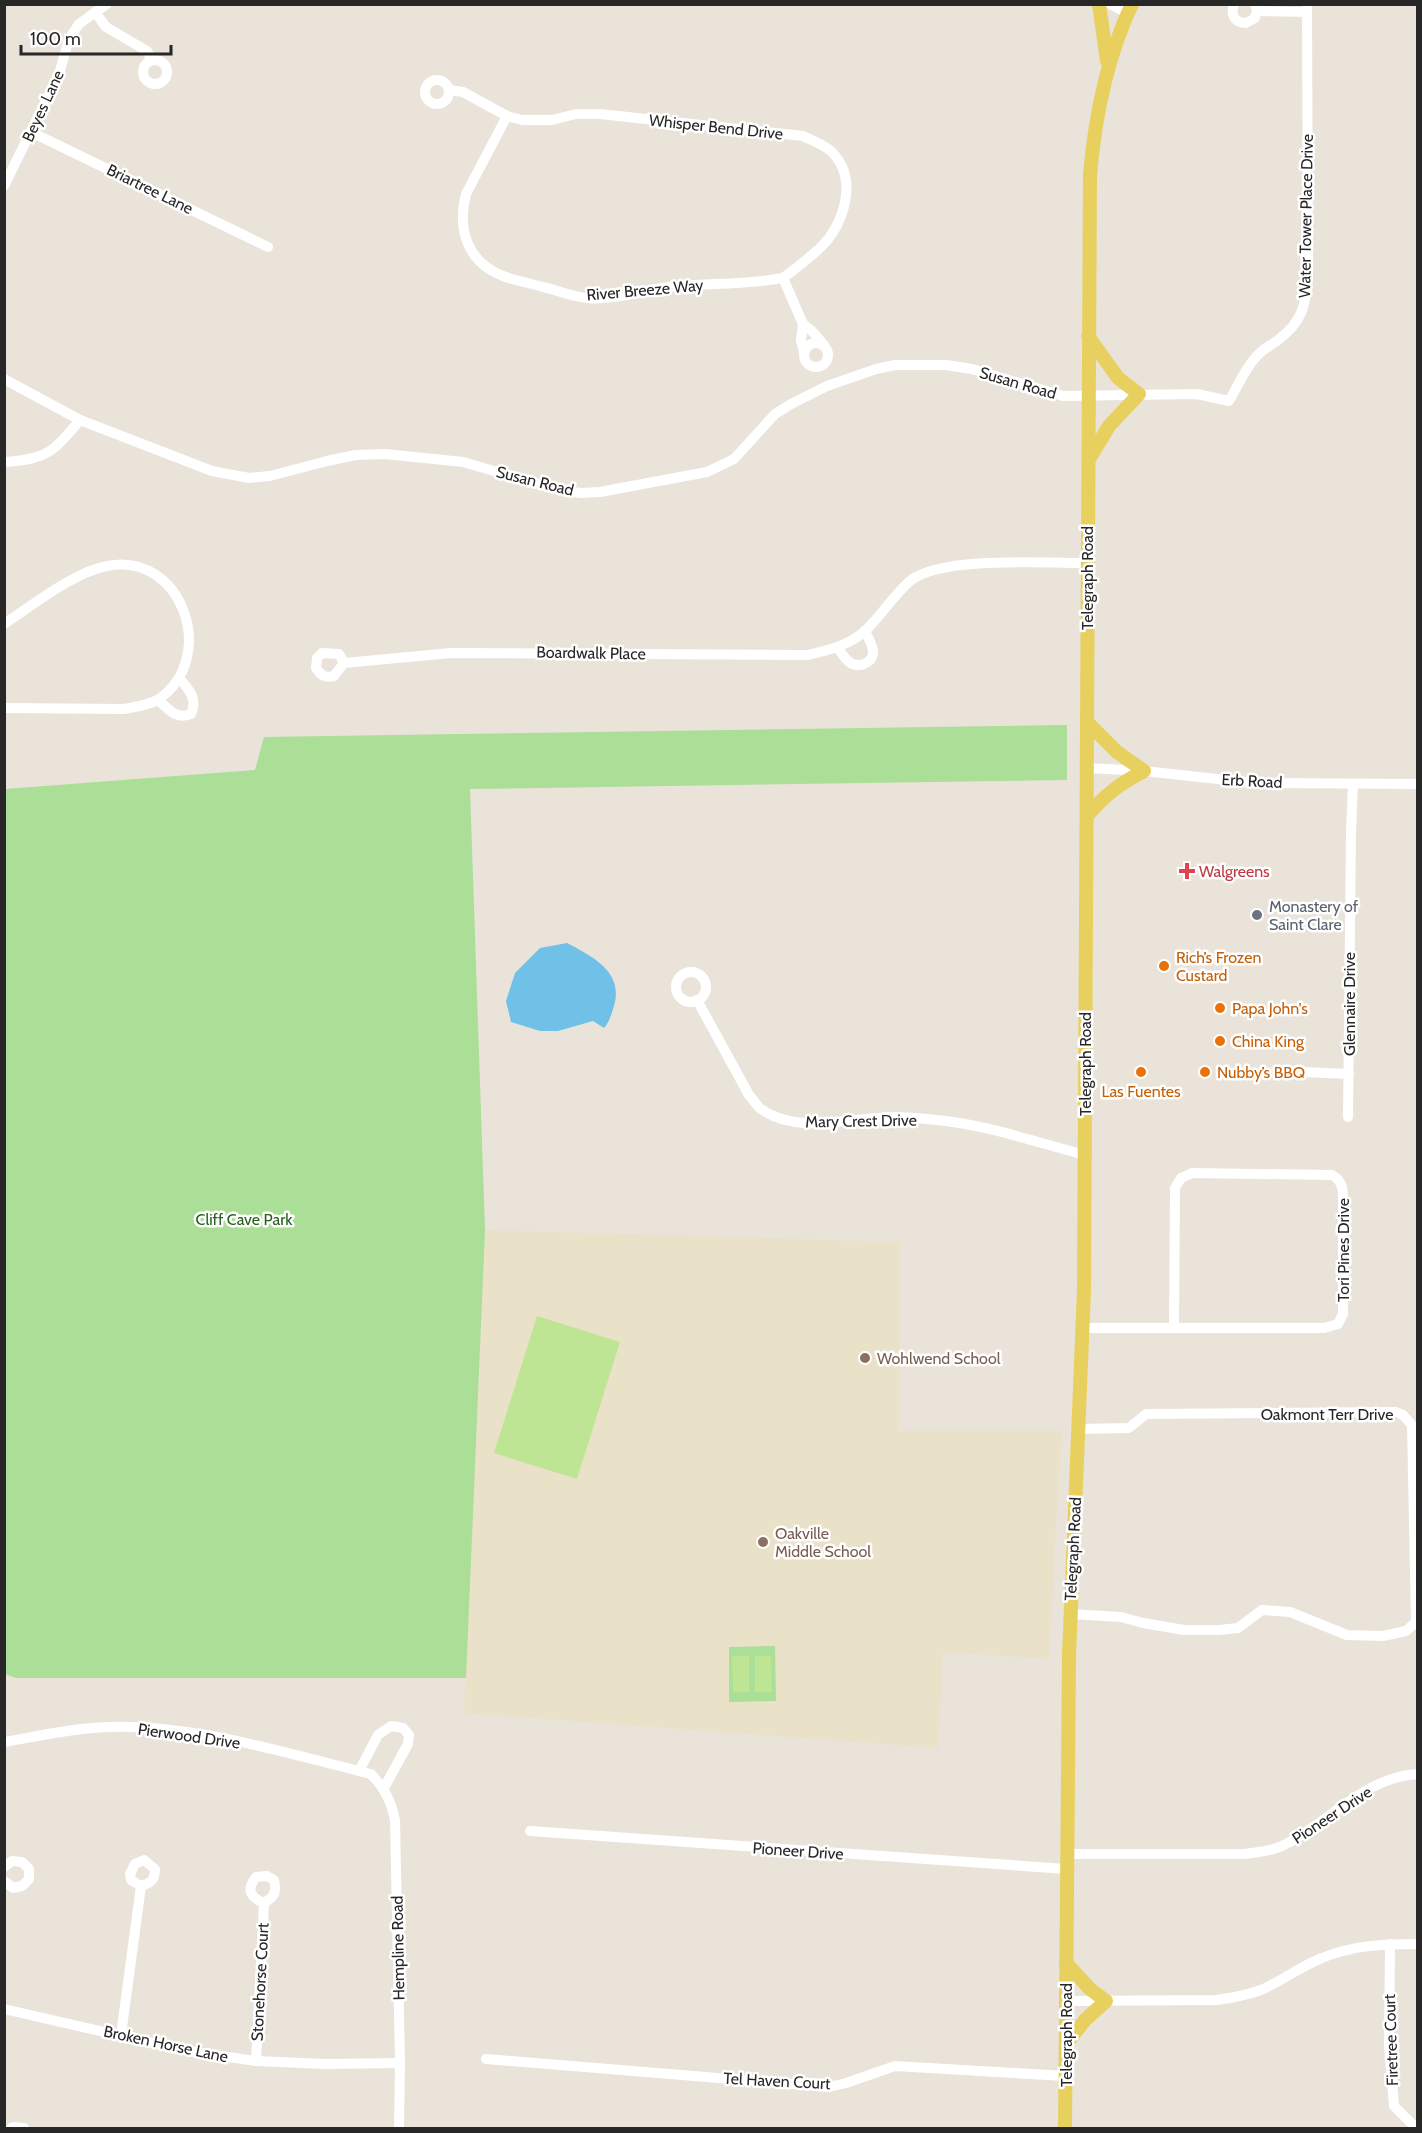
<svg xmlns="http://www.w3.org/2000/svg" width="1422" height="2133" viewBox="0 0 1422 2133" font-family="Cabin,sans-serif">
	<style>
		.education { fill: #eae1c9 }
		.green { fill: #abde97 }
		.pitch { fill: #bee593 }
		.water { fill: #70c1e7 }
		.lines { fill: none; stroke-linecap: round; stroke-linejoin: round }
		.minor { stroke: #fff; stroke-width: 10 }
		.major { stroke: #e8d05f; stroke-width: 14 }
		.health-dot { fill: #e0444e; stroke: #fff; stroke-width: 2 }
		.worship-dot { fill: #6b7280; stroke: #fff; stroke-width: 2 }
		.food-dot { fill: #e8710a; stroke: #fff; stroke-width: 2 }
		.education-dot { fill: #8d6e63; stroke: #fff; stroke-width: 2 }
		.labels { text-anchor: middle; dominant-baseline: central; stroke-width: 5; stroke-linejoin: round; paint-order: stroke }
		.street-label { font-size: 16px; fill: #272727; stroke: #fff }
		.health-label { font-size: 16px; fill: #be3a42; stroke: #fff; text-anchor: start }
		.worship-label { font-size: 16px; fill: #5b616d; stroke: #fff; text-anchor: start }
		.food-label { font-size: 16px; fill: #c56008; stroke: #fff; text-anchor: start }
		.park-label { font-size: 16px; fill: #265f1c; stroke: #fff }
		.education-label { font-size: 16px; fill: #785e54; stroke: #fff; text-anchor: start }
	</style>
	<rect width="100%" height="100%" fill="#e9e3d9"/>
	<!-- education -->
	<polygon class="education" points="485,1230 900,1242 899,1431 1061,1431 1049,1659 943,1652 938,1748 464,1713"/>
	<!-- green -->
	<g class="green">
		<polygon points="1067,725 1067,780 470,789 485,1230 466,1678 16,1678 5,1674 5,789 255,770 264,737"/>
		<polygon points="775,1646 776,1701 729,1702 729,1647"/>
	</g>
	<!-- pitch -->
	<g class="pitch">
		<polygon points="537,1316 620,1342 577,1479 494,1453"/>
		<polygon points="732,1656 749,1656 749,1692 733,1692"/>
		<polygon points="755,1656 771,1656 772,1692 755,1692"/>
	</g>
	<!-- water -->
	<path class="water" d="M567,943C593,957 624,972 614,1006C611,1015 610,1021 604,1028L593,1021L558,1031H540L511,1022L506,1001L515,973L540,948Z"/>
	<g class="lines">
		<!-- minor -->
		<g class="minor">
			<polyline points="1110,4 1128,13"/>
			<path d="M1234,4C1230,15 1235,23 1246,23L1255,18L1257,11L1255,4"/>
			<polyline points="1257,11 1307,12"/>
			<polyline points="95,12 106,27 147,51 152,60"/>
			<circle cx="155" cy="72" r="12"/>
			<circle cx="437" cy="92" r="12"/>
			<path d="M449,90L463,92L507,116L522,120H552L576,114H600L803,136C813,141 825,145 832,152C859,180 844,225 819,249C808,259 795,269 783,278"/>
			<path d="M507,116L466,194C457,229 467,262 503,276C516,281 530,283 543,287C557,290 573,297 587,298C611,301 645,290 669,287C707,283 745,285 783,278L803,324L812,331L824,345"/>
			<polyline points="31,132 268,247"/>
			<polyline points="4,186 59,74 69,39 79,24 107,4"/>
			<polyline points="803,324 801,341 804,352"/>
			<circle cx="816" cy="355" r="12"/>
			<path d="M4,379L80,420L212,471L249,478L270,476L327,461L356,455L385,454L463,462L563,491L581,493L600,492L707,472L734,459L775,414L791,404L827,386L876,369L895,365H946L972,369L1063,396L1197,394L1229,401C1239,384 1247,364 1262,351C1267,347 1273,344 1278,340C1302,322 1306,306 1308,276L1307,4"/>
			<path d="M4,462C48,459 53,452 80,420"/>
			<path d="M4,624C33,605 74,572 107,566C182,551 219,657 159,699C150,705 135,707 124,709L4,708"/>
			<path d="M838,648C844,657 851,669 864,664C869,662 872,659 873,654C874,646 868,638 865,631"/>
			<path d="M344,663L339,654L322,653L317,658L316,668C321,676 325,678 334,676L344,663L451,653L808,655C829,650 851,645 867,629C882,614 894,595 910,581C940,556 1047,563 1087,563"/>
			<path d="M158,700C168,709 177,720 191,714C198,698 189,690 179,678"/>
			<polyline points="1087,768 1144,771 1254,783 1418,784"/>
			<circle cx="691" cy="987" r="15"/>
			<path d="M697,1000L749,1095C753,1099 756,1105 761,1109C798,1135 850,1118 891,1117C909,1117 929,1119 946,1121C993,1127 1039,1143 1085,1155"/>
			<polyline points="1280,1071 1349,1074"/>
			<polyline points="1348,1117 1351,832 1353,784"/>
			<path d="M1083,1328H1324L1338,1324L1343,1314V1204C1343,1191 1344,1182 1332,1175L1192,1173L1181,1178L1175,1188L1174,1328"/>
			<polyline points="1070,1614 1121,1617 1143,1623 1184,1630 1219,1630 1238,1628 1262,1610 1290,1612 1347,1635 1383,1636 1406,1631 1416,1622 1412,1425 1403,1415 1396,1412 1146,1414 1129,1428 1079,1429"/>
			<path d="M4,1742C39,1736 74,1728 109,1727C193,1724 290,1754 371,1774C385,1789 391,1801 395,1820L400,2063L399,2128"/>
			<polyline points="359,1771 378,1735 391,1726 403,1728 409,1735 408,1744 384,1788"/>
			<polyline points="530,1831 1066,1869"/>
			<path d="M1066,1854H1244C1259,1852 1274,1851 1288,1843C1330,1821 1367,1776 1418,1774"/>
			<polyline points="4,1867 12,1861 22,1862 29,1869 29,1879 22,1886 13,1888 4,1881"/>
			<polyline points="1390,1944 1389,2046 1394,2106 1416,2128"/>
			<path d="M1066,2001L1216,2000C1232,1998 1247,1995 1261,1990C1282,1981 1301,1966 1322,1958C1353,1945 1385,1944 1418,1944"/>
			<polyline points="4,2009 187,2051 256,2061 325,2064 400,2063"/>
			<path d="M121,2035L141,1886C151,1883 155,1880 155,1869L144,1860L135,1864L130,1874L131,1880L141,1886"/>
			<polyline points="486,2059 829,2087 846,2083 895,2066 1065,2076"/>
			<path d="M256,2061L264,1903C274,1897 277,1893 274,1880L267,1876L256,1877C246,1890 250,1897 264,1903"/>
			<polyline points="11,2128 14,2127 24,2128"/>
		</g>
		<!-- major -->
		<g class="major">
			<polyline points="1099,4 1107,61"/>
			<polyline points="1088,336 1118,378 1139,394 1109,426 1089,459"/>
			<path d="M1087,816C1105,795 1119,784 1144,771L1117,752L1087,722"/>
			<polyline points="1066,2044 1085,2020 1106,2001 1090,1989 1066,1963"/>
			<path d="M1065,2128L1069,1656L1084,1290L1090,175C1095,116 1106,59 1132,4"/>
		</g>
	</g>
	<!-- markers -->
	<path class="health-dot" d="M1184 862h6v6h6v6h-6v6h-6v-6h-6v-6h6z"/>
	<circle class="worship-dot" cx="1257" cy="915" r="6"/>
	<g class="food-dot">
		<circle cx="1164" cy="966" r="6"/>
		<circle cx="1220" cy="1008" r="6"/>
		<circle cx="1220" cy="1041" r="6"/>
		<circle cx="1141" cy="1072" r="6"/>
		<circle cx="1205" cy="1072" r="6"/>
	</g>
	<g class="education-dot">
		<circle cx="865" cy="1358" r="6"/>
		<circle cx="763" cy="1542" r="6"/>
	</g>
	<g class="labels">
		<!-- street labels -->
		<g class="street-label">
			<text transform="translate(43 106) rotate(-65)">Beyes Lane</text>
			<text transform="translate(716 127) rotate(6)">Whisper Bend Drive</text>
			<text transform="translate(150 189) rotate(26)">Briartree Lane</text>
			<text transform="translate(1306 216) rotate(-89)">Water Tower Place Drive</text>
			<text transform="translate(645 290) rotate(-5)">River Breeze Way</text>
			<text transform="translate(1018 383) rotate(16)">Susan Road</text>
			<text transform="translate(535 481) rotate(14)">Susan Road</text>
			<text transform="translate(1087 578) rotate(-90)">Telegraph Road</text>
			<text transform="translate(591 653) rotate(1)">Boardwalk Place</text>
			<text transform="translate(1252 781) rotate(3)">Erb Road</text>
			<text transform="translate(1349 1004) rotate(-90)">Glennaire Drive</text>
			<text transform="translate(1085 1064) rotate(-90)">Telegraph Road</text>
			<text transform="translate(861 1121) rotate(-1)">Mary Crest Drive</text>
			<text transform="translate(1343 1250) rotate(-90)">Tori Pines Drive</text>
			<text x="1327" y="1414">Oakmont Terr Drive</text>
			<text transform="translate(1073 1549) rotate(-87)">Telegraph Road</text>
			<text transform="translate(189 1736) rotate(8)">Pierwood Drive</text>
			<text transform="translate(1332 1815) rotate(-33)">Pioneer Drive</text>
			<text transform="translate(798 1851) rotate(4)">Pioneer Drive</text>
			<text transform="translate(398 1948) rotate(-91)">Hempline Road</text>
			<text transform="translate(260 1982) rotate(-87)">Stonehorse Court</text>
			<text transform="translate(1066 2035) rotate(-90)">Telegraph Road</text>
			<text transform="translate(1391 2040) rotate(-92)">Firetree Court</text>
			<text transform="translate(166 2044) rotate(12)">Broken Horse Lane</text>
			<text transform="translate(777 2081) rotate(3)">Tel Haven Court</text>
		</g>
		<!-- health labels -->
		<g class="health-label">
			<text x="1199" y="871">Walgreens</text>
		</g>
		<!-- worship labels -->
		<g class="worship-label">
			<text x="1269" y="906">Monastery of<tspan x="1269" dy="18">Saint Clare</tspan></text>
		</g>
		<!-- food labels -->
		<g class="food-label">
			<text x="1176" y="957">Rich’s Frozen<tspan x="1176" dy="18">Custard</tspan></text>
			<text x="1232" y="1008">Papa John's</text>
			<text x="1232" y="1041">China King</text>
			<text x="1217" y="1072">Nubby’s BBQ</text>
			<text x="1141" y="1091" text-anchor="middle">Las Fuentes</text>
		</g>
		<!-- park labels -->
		<g class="park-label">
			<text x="244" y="1219">Cliff Cave Park</text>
		</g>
		<!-- education labels -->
		<g class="education-label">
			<text x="877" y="1358">Wohlwend School</text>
			<text x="775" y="1533">Oakville<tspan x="775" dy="18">Middle School</tspan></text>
		</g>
	</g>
	<!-- border -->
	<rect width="1422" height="2133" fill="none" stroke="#272727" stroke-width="12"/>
	<!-- scale -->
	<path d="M21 45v9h150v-9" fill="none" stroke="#272727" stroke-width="3"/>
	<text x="30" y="45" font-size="18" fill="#272727" stroke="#ffffff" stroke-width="4.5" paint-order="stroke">100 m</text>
</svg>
